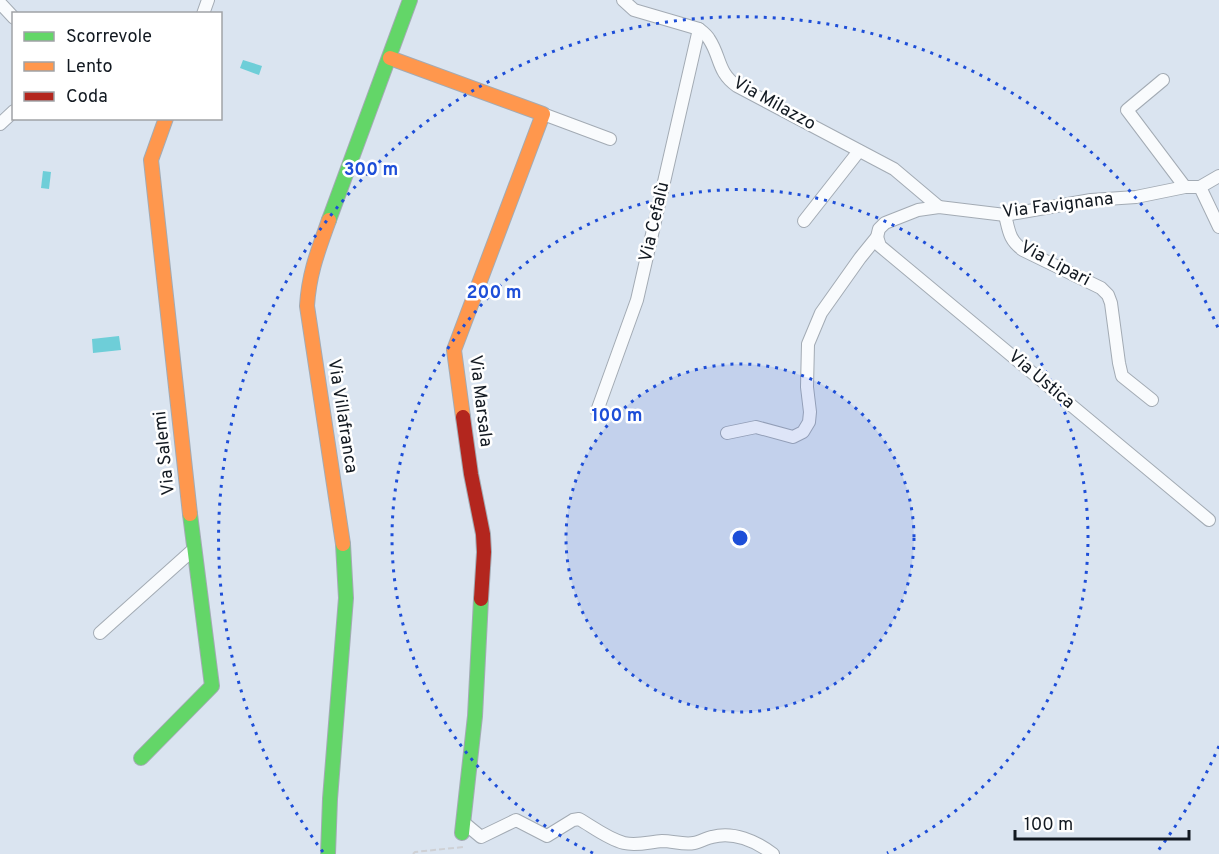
<svg xmlns="http://www.w3.org/2000/svg" width="1219" height="854" viewBox="0 0 1219 854" font-family="Overpass,sans-serif">
	<style>
		.water { fill: #6eced8 }
		.lines { fill: none; stroke-linecap: round; stroke-linejoin: round }
		.street-casing { stroke: #a3abb4; stroke-width: 14 }
		.fast-casing { stroke: #a3abb4; stroke-width: 16 }
		.slow-casing { stroke: #a3abb4; stroke-width: 16 }
		.jam-casing { stroke: #a3abb4; stroke-width: 16 }
		.path { stroke: #ced0d4; stroke-width: 2; stroke-dasharray: 6 3; stroke-linecap: butt }
		.street { stroke: #f9fbfd; stroke-width: 12 }
		.fast { stroke: #63d668; stroke-width: 14 }
		.slow { stroke: #ff974d; stroke-width: 14 }
		.jam { stroke: #b3261e; stroke-width: 14 }
		.ring { fill: none; stroke: #1d4ed8; stroke-width: 3; stroke-dasharray: 3 6 }
		.labels { text-anchor: middle; dominant-baseline: central; stroke-width: 5; stroke-linejoin: round; paint-order: stroke }
		.street-label { font-size: 18px; fill: #121921; stroke: #fff }
		.centre { fill: #1d4ed8; stroke: #fff; stroke-width: 3 }
		.ring-label { font-size: 18px; text-anchor: middle; font-weight: bold; fill: #1d4ed8; stroke: #fff; stroke-width: 5; stroke-linejoin: round; paint-order: stroke }
	</style>
	<rect width="100%" height="100%" fill="#dae4f0"/>
	<!-- water -->
	<g class="water">
		<polygon points="243,60 262,66 259,75 240,68"/>
		<polygon points="43,171 51,172 49,189 41,188"/>
		<polygon points="119,336 121,350 93,353 92,339"/>
	</g>
	<g class="lines">
		<defs>
			<g id="street">
				<path d="M623,0L634,10L699,29C703,32 707,35 709,39C721,57 717,72 737,86L894,169L939,207"/>
				<polyline points="0,3 14,18"/>
				<polyline points="203,14 208,0"/>
				<polyline points="1163,80 1127,110 1185,187"/>
				<polyline points="543,114 610,139"/>
				<polyline points="0,124 14,111"/>
				<polyline points="1200,187 1219,227"/>
				<path d="M1005,215C1009,231 1009,240 1023,250L1101,288L1108,295L1111,303L1119,363L1122,376L1152,400"/>
				<polyline points="804,221 859,151"/>
				<polyline points="877,237 880,246 1209,520"/>
				<polyline points="597,411 637,300 699,29"/>
				<polyline points="727,433 756,427 793,437 803,432 809,422 810,412 807,387 808,344 821,313 860,258 877,237 879,229 885,223 918,210 939,207 1005,215 1091,200 1136,197 1185,187 1200,187 1219,176"/>
				<polyline points="100,633 195,548"/>
				<path d="M463,822L481,837L516,820L547,836L573,820L579,819C593,827 608,839 624,843C637,846 649,842 662,841C673,841 683,845 694,843C700,842 706,838 712,837C733,831 756,841 773,854"/>
			</g>
			<g id="fast">
				<polyline points="329,220 410,0"/>
				<polyline points="141,758 212,686 190,514"/>
				<polyline points="462,833 475,716 481,599"/>
				<polyline points="328,854 330,799 346,598 343,544"/>
			</g>
			<g id="slow">
				<polyline points="390,58 543,114 454,350 463,417"/>
				<polyline points="166,118 151,160 190,514"/>
				<path d="M329,220C318,251 309,273 307,306L343,544"/>
			</g>
			<polyline id="jam" points="463,417 471,474 483,534 484,552 481,599"/>
		</defs>
		<!-- street casing -->
		<use href="#street" class="street-casing"/>
		<!-- fast casing -->
		<use href="#fast" class="fast-casing"/>
		<!-- slow casing -->
		<use href="#slow" class="slow-casing"/>
		<!-- jam casing -->
		<use href="#jam" class="jam-casing"/>
		<!-- path -->
		<polyline class="path" points="413,854 415,852 463,847"/>
		<!-- street -->
		<use href="#street" class="street"/>
		<!-- fast -->
		<use href="#fast" class="fast"/>
		<!-- slow -->
		<use href="#slow" class="slow"/>
		<!-- jam -->
		<use href="#jam" class="jam"/>
	</g>
	<!-- distance rings -->
	<circle cx="740" cy="538" r="174" fill="#1d4ed8" fill-opacity=".12"/>
	<g class="ring">
		<circle cx="740" cy="538" r="174"/>
		<path d="M593 853A348 348 0 1 1 887 853"/>
		<path d="M1219 746A522 522 0 0 1 1157 852M323 852A522 522 0 1 1 1219 330"/>
	</g>
	<g class="labels">
		<!-- street labels -->
		<g class="street-label">
			<text transform="translate(774 104) rotate(29)">Via Milazzo</text>
			<text transform="translate(1058 206) rotate(-7)">Via Favignana</text>
			<text transform="translate(655 222) rotate(-77)">Via Cefalù</text>
			<text transform="translate(1055 264) rotate(28)">Via Lipari</text>
			<text transform="translate(1041 380) rotate(40)">Via Ustica</text>
			<text transform="translate(480 401) rotate(83)">Via Marsala</text>
			<text transform="translate(342 416) rotate(81)">Via Villafranca</text>
			<text transform="translate(165 453) rotate(-96)">Via Salemi</text>
		</g>
	</g>
	<circle cx="740" cy="538" r="9" class="centre"/>
	<g class="ring-label">
		<text x="371" y="175">300 m</text>
		<text x="494" y="298">200 m</text>
		<text x="617" y="421">100 m</text>
	</g>
	<!-- legend -->
	<rect x="12" y="12" width="210" height="108" fill="#ffffff" stroke="#a0a3a6" stroke-width="1.5"/>
	<rect x="24" y="32" width="30" height="9" fill="#63d668" stroke="#a0a3a6" stroke-width="1.5"/>
	<text x="66" y="42" font-size="18" fill="#121921">Scorrevole</text>
	<rect x="24" y="62" width="30" height="9" fill="#ff974d" stroke="#a0a3a6" stroke-width="1.5"/>
	<text x="66" y="72" font-size="18" fill="#121921">Lento</text>
	<rect x="24" y="92" width="30" height="9" fill="#b3261e" stroke="#a0a3a6" stroke-width="1.5"/>
	<text x="66" y="102" font-size="18" fill="#121921">Coda</text>
	<!-- scale -->
	<path d="M1015 830v9h174v-9" fill="none" stroke="#121921" stroke-width="3"/>
	<text x="1024" y="830" font-size="18" fill="#121921" stroke="#ffffff" stroke-width="4.5" paint-order="stroke">100 m</text>
</svg>
